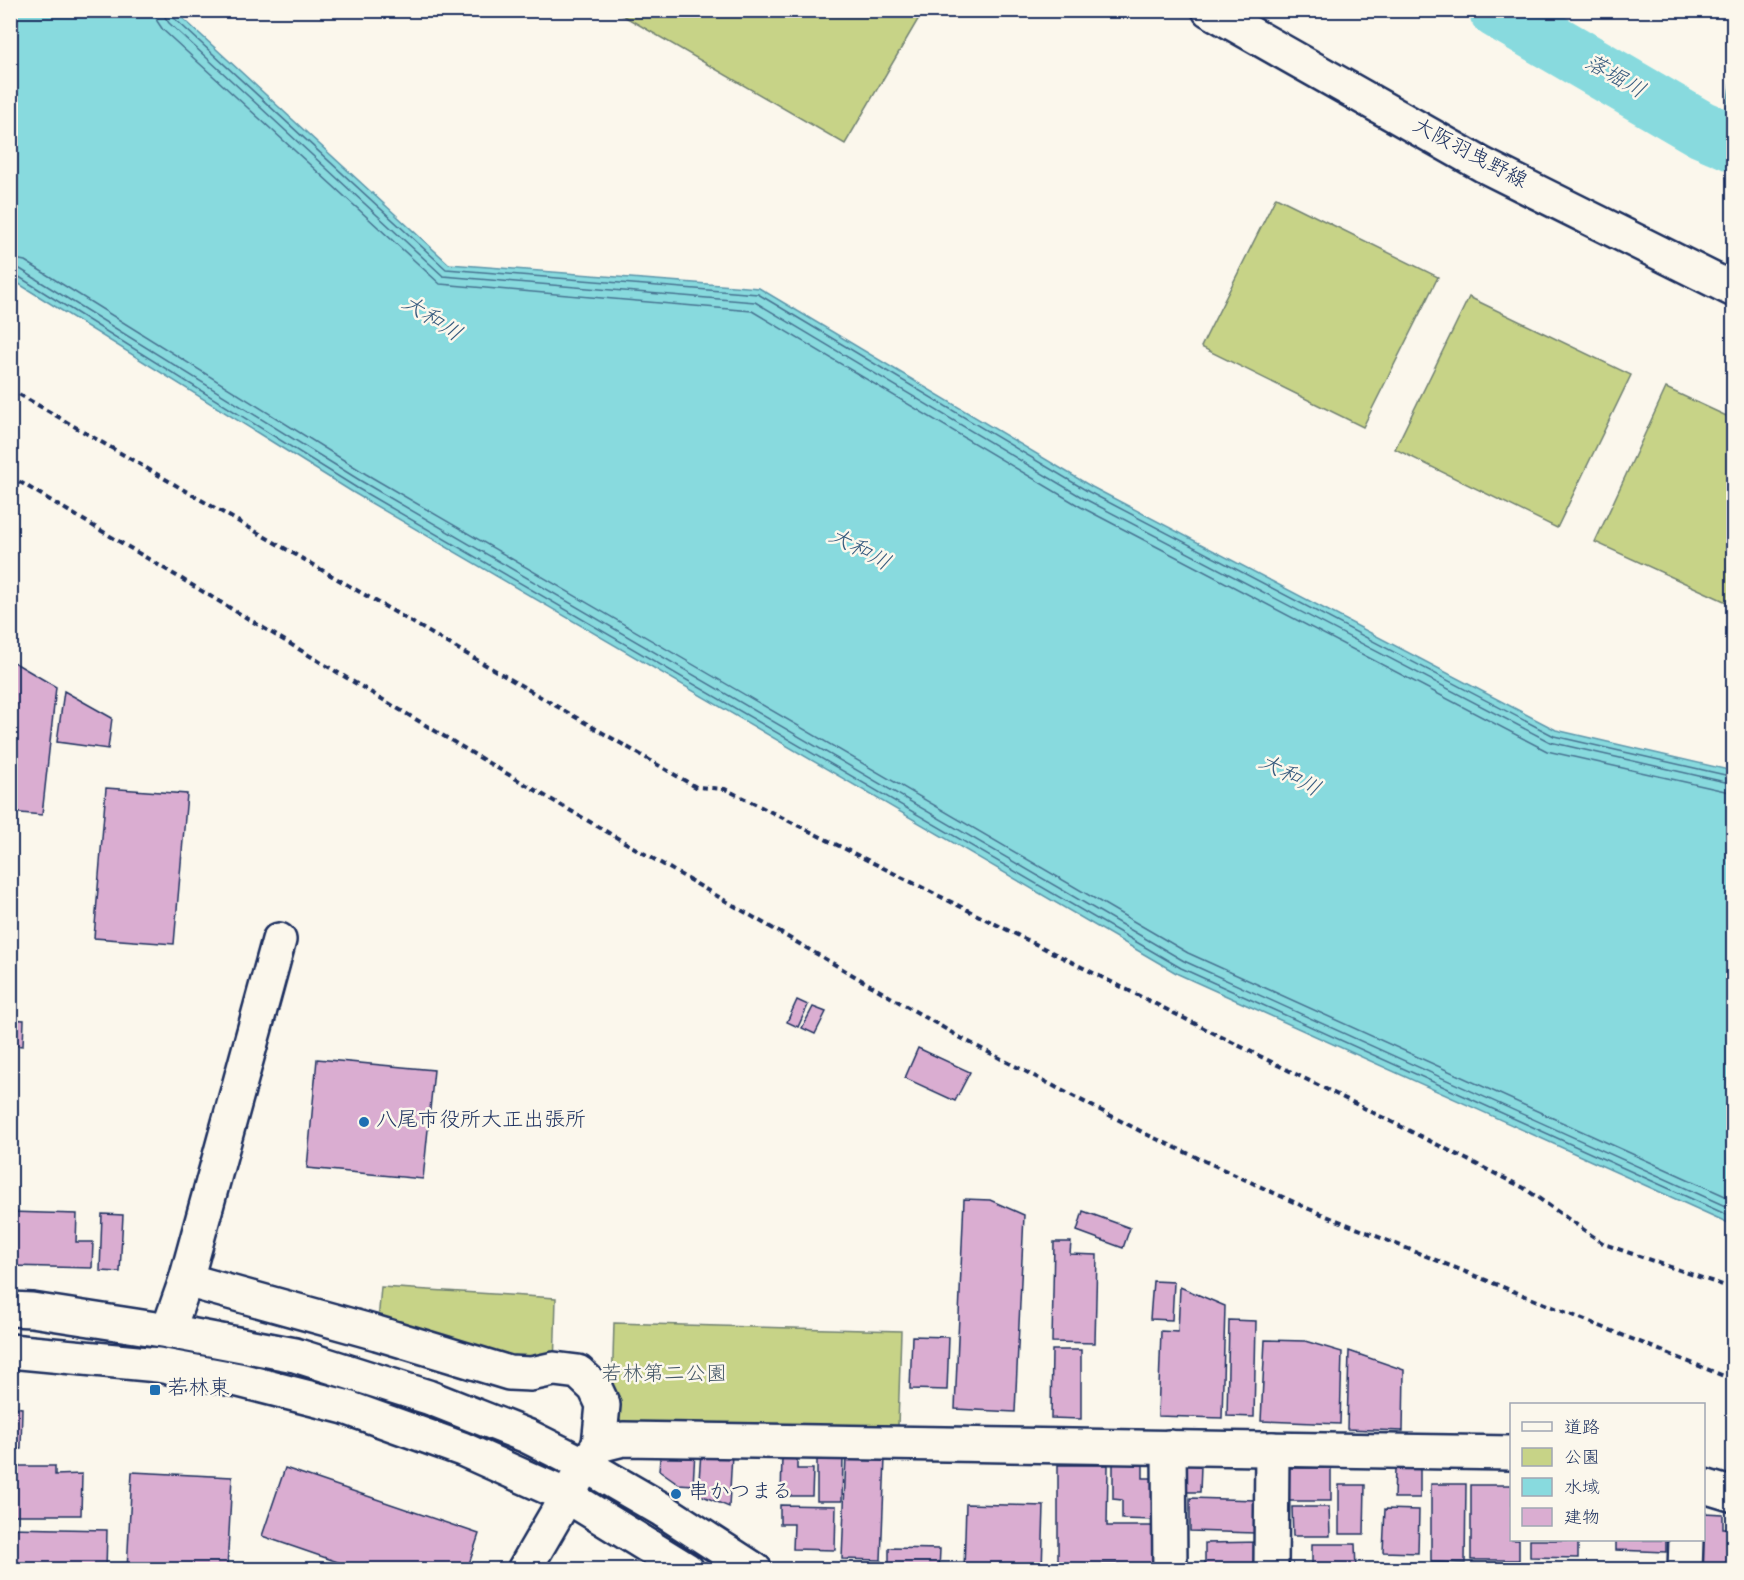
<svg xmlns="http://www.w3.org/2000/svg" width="1744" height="1580" viewBox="0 0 1744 1580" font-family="Dekko,'Klee One',sans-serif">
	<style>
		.green { fill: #c7d387; stroke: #718172; stroke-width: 1.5 }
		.water { fill: #88dade; stroke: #5c96ab; stroke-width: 1.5 }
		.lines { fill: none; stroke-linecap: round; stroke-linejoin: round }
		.shore { stroke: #477391; stroke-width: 1.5 }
		.stream { stroke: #5c96ab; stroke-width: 9 }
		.river { stroke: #88dade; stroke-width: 57 }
		.building { fill: #daadd1; stroke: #1b2f5e; stroke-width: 1.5 }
		.minor-casing { stroke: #1b2f5e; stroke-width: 38 }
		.major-casing { stroke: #1b2f5e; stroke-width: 38 }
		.path { stroke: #1b2f5e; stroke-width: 4; stroke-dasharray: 6 4.5; stroke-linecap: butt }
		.minor { stroke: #fbf7ec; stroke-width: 33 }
		.major { stroke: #fbf7ec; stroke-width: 33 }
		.poi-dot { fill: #1f6fb2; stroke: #fbf7ec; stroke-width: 2 }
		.labels { text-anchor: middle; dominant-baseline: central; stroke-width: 5; stroke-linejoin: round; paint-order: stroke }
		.street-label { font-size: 21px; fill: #1b2f5e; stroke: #fbf7ec }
		.poi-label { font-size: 21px; fill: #1b2f5e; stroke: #fbf7ec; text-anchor: start }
		.park-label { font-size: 21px; fill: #465868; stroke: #fbf7ec }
		.water-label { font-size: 22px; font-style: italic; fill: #365a7e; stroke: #fbf7ec }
	</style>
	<rect width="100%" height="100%" fill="#fbf7ec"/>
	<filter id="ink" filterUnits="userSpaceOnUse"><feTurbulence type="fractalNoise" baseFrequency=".0167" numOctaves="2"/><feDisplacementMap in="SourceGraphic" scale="12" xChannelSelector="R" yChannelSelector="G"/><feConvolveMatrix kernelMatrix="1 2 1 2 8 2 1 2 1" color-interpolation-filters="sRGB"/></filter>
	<g filter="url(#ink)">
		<!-- green -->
		<g class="green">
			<polygon points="615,11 923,11 845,144"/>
			<polygon points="1276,197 1438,277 1363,427 1201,347"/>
			<polygon points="1469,297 1631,375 1557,528 1395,449"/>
			<polygon points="1666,388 1733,419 1733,605 1595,542"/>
			<polygon points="381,1287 556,1298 554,1369 377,1333"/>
			<polygon points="614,1323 901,1331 898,1426 611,1427"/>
		</g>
		<!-- water -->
		<polygon class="water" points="10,11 175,11 449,264 759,288 1092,487 1556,730 1733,771 1733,1225 1178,974 354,493 11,279"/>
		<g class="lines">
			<!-- shore -->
			<g class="shore">
				<polyline points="155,10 157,21 163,30 440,284 752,311 1081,507 1547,751 1734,793"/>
				<polyline points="164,10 165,17 169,23 443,276 755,302 1085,499 1550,742 1734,784"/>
				<polyline points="172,10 174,18 446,269 758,294 1089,492 1554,736 1734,777"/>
				<polyline points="10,258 25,261 366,474 1188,953 1734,1200"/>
				<polyline points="10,267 20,269 361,481 1184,961 1734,1210"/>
				<polyline points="10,274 16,275 357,488 1181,968 1734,1218"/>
			</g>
			<!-- stream -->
			<polyline class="stream" points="1726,140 1734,84"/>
			<!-- river -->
			<polyline class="river" points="1497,10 1701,129 1734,143"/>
		</g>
		<!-- building -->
		<g class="building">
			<polygon points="10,660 56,687 42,815 10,812"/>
			<polygon points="64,691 112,718 108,749 57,742"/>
			<polygon points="106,788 187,794 174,944 94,938"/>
			<polygon points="797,1000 808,1005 798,1027 787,1022"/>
			<polygon points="813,1007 826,1012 815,1034 802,1028"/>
			<polygon points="10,1019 24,1020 23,1046 10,1045"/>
			<polygon points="918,1048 970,1072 955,1101 905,1078"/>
			<polygon points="317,1059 434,1070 423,1179 307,1168"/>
			<polygon points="964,1199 990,1200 1024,1215 1015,1412 955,1409"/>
			<polygon points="1083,1211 1130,1228 1123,1248 1077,1231"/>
			<polygon points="10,1212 77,1214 76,1242 93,1242 92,1268 10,1266"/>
			<polygon points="102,1214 123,1215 120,1272 100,1271"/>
			<polygon points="1054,1242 1071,1242 1070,1254 1097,1255 1095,1343 1052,1342"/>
			<polygon points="1153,1281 1174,1282 1172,1320 1150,1319"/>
			<polygon points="1180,1287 1225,1306 1222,1418 1158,1416 1161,1331 1178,1332"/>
			<polygon points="1229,1320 1256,1321 1254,1417 1227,1416"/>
			<polygon points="912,1336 949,1337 947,1390 910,1389"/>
			<polygon points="1265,1340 1305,1341 1342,1352 1340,1424 1261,1421"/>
			<polygon points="1052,1350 1081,1350 1081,1419 1051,1418"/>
			<polygon points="1349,1351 1404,1370 1403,1431 1347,1429"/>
			<polygon points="10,1407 22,1408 21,1449 10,1449"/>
			<polygon points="661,1449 695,1452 693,1485 679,1484 659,1470"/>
			<polygon points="701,1452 732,1454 729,1507 698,1494"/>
			<polygon points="846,1456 885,1458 881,1560 842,1559"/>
			<polygon points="782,1457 797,1457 797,1469 813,1469 812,1496 781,1496"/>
			<polygon points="817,1457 843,1458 842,1501 817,1501"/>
			<polygon points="1113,1460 1143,1460 1143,1478 1157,1478 1156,1520 1122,1519 1122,1500 1113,1499"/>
			<polygon points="1058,1465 1108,1465 1107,1526 1156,1526 1156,1564 1058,1564"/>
			<polygon points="1183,1465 1201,1465 1200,1492 1183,1492"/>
			<polygon points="10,1466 55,1466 55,1475 82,1474 81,1515 10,1515"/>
			<polygon points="285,1468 479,1534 467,1570 361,1570 262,1536"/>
			<rect x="1289" y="1468" width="42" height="33"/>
			<polygon points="1395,1468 1420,1468 1420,1498 1394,1498"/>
			<polygon points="132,1472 232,1477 227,1570 127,1570"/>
			<polygon points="1431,1484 1466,1484 1465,1563 1431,1562"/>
			<polygon points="1339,1485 1365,1485 1364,1534 1339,1534"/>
			<polygon points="1471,1485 1512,1485 1512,1540 1519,1540 1519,1560 1471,1560"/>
			<polygon points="1190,1498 1256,1500 1255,1533 1190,1531"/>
			<polygon points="966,1504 1044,1506 1042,1570 964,1570"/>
			<polygon points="780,1505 836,1506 835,1550 793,1549 794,1524 780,1524"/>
			<polygon points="1292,1507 1329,1507 1330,1536 1293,1536"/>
			<polygon points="1385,1509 1419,1510 1418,1553 1383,1552"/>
			<polygon points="1704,1513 1723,1514 1723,1528 1734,1528 1734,1566 1700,1566 1700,1540 1704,1540"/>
			<polygon points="10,1528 107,1530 106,1570 10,1570"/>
			<polygon points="1530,1540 1578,1540 1578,1558 1530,1557"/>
			<polygon points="1616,1540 1666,1540 1666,1552 1616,1550"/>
			<polygon points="1261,1542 1261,1570 1205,1570 1205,1543"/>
			<polygon points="1312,1544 1355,1544 1356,1570 1312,1570"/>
			<polygon points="889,1548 940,1549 939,1570 889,1570"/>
		</g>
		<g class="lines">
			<defs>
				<g id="minor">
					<polyline points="186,1280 377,1333 509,1373 531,1374 554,1369 578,1372 595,1388 603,1405 599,1445 585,1465 524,1570"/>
					<polyline points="10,1309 32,1310 168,1331 295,1355 428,1397 527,1436 585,1465 661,1509 755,1570"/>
					<polyline points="168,1331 186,1280 279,940"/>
					<polyline points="10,1351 158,1365 239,1380 345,1407 462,1449 567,1496 687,1570"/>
					<polyline points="599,1445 623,1439 1512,1453"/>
					<polyline points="1169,1447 1170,1570"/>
					<polyline points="1704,1486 1734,1495"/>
					<polyline points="1271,1570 1272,1449"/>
					<polyline points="1685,1570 1686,1540"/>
				</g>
				<polyline id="major" points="1209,10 1483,165 1734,290"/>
			</defs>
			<!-- minor casing -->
			<use href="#minor" class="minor-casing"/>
			<!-- major casing -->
			<use href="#major" class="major-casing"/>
			<!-- path -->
			<g class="path">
				<polyline points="10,389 696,787 725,789 1524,1188 1604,1244 1734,1289"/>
				<polyline points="10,476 487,762 961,1038 1148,1135 1309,1209 1734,1380"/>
			</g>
			<!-- minor -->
			<use href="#minor" class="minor"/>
			<!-- major -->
			<use href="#major" class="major"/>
		</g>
	</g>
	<!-- markers -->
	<g class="poi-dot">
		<circle cx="364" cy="1122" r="6"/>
		<rect x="149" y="1384" width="12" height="12" rx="3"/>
		<circle cx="676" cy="1494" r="6"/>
	</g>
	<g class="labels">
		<!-- street labels -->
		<g class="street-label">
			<text transform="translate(1469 155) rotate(28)">大阪羽曳野線</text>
		</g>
		<!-- poi labels -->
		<g class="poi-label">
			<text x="376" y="1122">八尾市役所大正出張所</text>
			<text x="167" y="1390">若林東</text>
			<text x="688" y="1494">串かつまる</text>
		</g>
		<!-- park labels -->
		<g class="park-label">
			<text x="664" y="1376">若林第二公園</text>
		</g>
		<!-- water labels -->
		<g class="water-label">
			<text transform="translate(1614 78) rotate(30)">落堀川</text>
			<text transform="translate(431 320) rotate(33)">大和川</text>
			<text transform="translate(859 551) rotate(28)">大和川</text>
			<text transform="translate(1289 777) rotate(28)">大和川</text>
		</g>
	</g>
	<!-- margin -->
	<rect width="1744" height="1580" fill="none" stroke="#fbf7ec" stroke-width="36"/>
	<rect x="18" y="18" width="1708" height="1544" fill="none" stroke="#1b2f5e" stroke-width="2" filter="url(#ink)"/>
	<!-- legend -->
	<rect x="1510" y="1403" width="195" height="138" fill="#fbf7ec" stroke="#a1a7b3" stroke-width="1.5"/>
	<rect x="1522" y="1422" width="30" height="9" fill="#fbf7ec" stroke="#a1a7b3" stroke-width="1.5"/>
	<text x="1564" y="1433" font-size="18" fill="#1b2f5e">道路</text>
	<rect x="1522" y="1448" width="30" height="18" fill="#c7d387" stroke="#a1a7b3" stroke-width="1.5"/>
	<text x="1564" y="1463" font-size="18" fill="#1b2f5e">公園</text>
	<rect x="1522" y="1478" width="30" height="18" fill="#88dade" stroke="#a1a7b3" stroke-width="1.5"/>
	<text x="1564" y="1493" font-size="18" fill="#1b2f5e">水域</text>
	<rect x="1522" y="1508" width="30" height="18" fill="#daadd1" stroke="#a1a7b3" stroke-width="1.5"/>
	<text x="1564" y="1523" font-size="18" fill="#1b2f5e">建物</text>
</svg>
